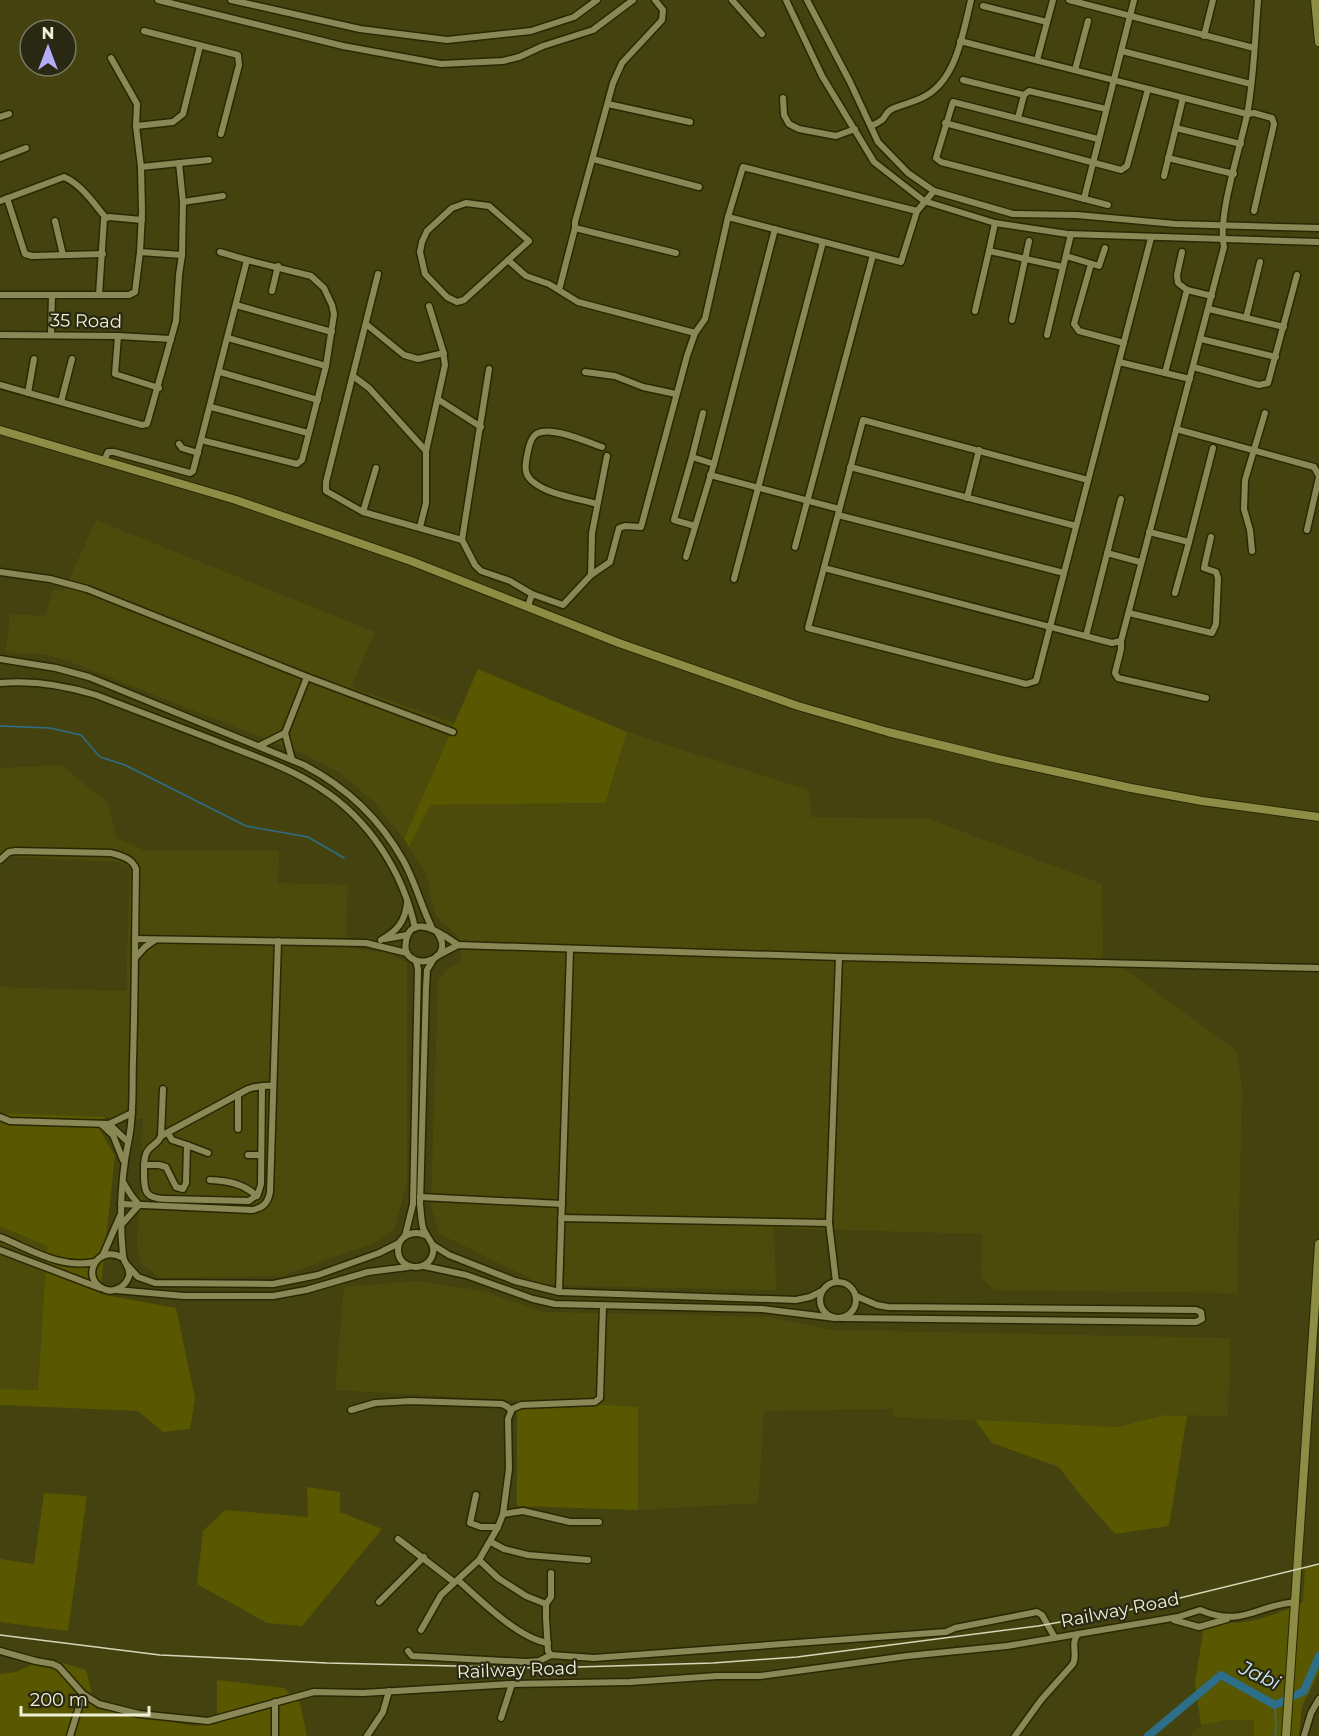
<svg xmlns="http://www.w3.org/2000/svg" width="1319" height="1736" viewBox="0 0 1319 1736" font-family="Montserrat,sans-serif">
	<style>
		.built { fill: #4d4b0c }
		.green { fill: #595700 }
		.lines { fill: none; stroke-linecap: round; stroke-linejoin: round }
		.stream { stroke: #2d6e89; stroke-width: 1.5 }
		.river { stroke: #2d6e89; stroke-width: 8 }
		.minor-casing { stroke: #2a2802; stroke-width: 9 }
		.major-casing { stroke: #2a2802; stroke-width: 10 }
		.minor { stroke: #898856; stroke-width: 6 }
		.major { stroke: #8e8d46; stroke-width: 8 }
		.tram { stroke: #d7d7b9; stroke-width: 1.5 }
		.labels { text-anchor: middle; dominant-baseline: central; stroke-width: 4.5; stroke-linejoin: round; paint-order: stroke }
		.street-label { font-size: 18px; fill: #eff0d5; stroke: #282813 }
		.water-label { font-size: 20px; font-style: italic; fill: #cde6f3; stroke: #282813 }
	</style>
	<rect width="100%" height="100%" fill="#44430f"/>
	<!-- built -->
	<g class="built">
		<polygon points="96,520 375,632 351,687 454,723 404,839 374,802 339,772 303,754 69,661 47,655 6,652 10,614 45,616 53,590 64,591"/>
		<polygon points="627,732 808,790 812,817 929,819 1102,884 1103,967 1120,966 1237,1051 1242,1089 1237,1293 994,1290 981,1278 982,1234 774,1228 776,1290 576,1286 539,1283 440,1234 431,1207 438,979 449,968 461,961 459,937 436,916 426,874 409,847 430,805 605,803"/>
		<polygon points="61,765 108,803 116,838 146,851 279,851 278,883 348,885 345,947 387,953 407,962 407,1183 394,1230 374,1243 281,1276 160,1278 140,1263 137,1244 143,1119 0,1113 0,987 126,991 130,869 120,862 0,856 0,768"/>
		<polygon points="0,1226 47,1246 38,1390 0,1389"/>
		<polygon points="418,1281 483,1291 544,1312 771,1317 831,1330 1230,1338 1228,1416 1165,1415 1117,1427 892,1417 893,1409 764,1411 758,1503 638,1510 638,1407 335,1390 344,1287"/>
		<polygon points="1238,1719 1255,1720 1254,1736 1190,1736 1201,1725 1209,1722"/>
	</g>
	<!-- green -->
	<g class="green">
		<polygon points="478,669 627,732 605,803 430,805 409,847 404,839"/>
		<polygon points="0,1113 105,1117 100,1130 115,1156 100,1294 176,1308 195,1398 190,1429 163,1432 138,1411 0,1405 0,1389 38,1390 47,1246 0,1226"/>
		<polygon points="517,1400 638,1407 638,1510 517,1506"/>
		<polygon points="1165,1415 1187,1416 1169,1526 1115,1534 1078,1492 1059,1467 992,1443 975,1420 1117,1427"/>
		<polygon points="307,1487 340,1492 340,1512 382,1529 302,1626 267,1623 197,1584 203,1531 225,1510 308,1517"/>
		<polygon points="44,1493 87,1496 68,1631 0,1622 0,1559 34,1564"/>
		<path d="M1319,1565V1673L1302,1706L1299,1736H1254V1720H1226L1201,1725L1195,1683L1205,1620C1240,1629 1271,1617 1303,1602L1305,1568Z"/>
		<polygon points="46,1658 86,1670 96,1709 194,1726 217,1724 217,1680 284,1688 300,1703 307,1736 0,1736 0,1674 16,1672"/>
	</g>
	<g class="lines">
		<!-- stream -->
		<g class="stream">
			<polyline points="0,726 50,728 81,735 100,757 125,765 246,826 308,837 344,858"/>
			<polyline points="1275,1736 1276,1731 1275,1705"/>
		</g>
		<!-- river -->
		<polyline class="river" points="1148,1736 1221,1675 1275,1705 1304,1691 1319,1656"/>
		<defs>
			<g id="minor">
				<polyline points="158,0 343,46 441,64 503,61 519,57 543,46 593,30 633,0"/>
				<polyline points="231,0 360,29 447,40 531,31 574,17 597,0"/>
				<polyline points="655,0 663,10 662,20 622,63 613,83 575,222 575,228 676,253"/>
				<polyline points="732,0 762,34"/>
				<polyline points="786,0 822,76 874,162 924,201 995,223 1068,234 1319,242"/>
				<polyline points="807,0 850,82 878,142 908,173 934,191 1013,214 1077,215 1175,224 1319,228"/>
				<polyline points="1069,0 1254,48"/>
				<polyline points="983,6 1047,22"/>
				<polyline points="144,31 238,55 239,65 221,134"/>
				<polyline points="1204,36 1213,0"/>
				<polyline points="960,41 1247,114 1254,113 1272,118 1274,124 1254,211"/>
				<polyline points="1122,51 1251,84"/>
				<polyline points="1037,60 1053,0"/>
				<polyline points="1075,70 1088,21"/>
				<polyline points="963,80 1024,95"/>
				<polyline points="783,98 784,115 789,124 799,129 836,136 855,129"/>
				<polyline points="608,104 690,122"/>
				<polyline points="0,117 9,114"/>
				<polyline points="1018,118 1024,95 1029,91 1106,109"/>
				<polyline points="945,123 1121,170 1127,166 1148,89"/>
				<polyline points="136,126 173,122 183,114 200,46"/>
				<path d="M871,126C875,124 880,122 883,119C886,115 887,111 892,109C903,104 916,102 927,95C957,77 963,32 971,0"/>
				<polyline points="1176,128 1241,144"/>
				<polyline points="1098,139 953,102 936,158 941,162 1108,205"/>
				<polyline points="0,158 26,148"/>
				<polyline points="1168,158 1234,174"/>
				<polyline points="593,159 699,187"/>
				<polyline points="141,167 209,160"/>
				<polyline points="1164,176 1183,98"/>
				<polyline points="7,198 25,254 32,256 103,254"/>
				<polyline points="1084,199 1134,0"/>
				<path d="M0,201L64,177C81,184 94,204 106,218"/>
				<polyline points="183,202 223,196"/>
				<polygon points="466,203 489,206 529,241 464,300 457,302 447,297 425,274 420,252 422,242 427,231 452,208"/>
				<polyline points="728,217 901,262 917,211 934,191"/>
				<polyline points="55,221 63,255"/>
				<polyline points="995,223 989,251 1063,267"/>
				<polyline points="140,252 182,255"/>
				<polyline points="1182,252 1177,275 1178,283 1187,290 1212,296"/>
				<polyline points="1066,256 1099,266 1105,248"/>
				<polyline points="508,260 526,276 549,284 578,302 695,333"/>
				<polyline points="1091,264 1074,324 1079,331 1124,343"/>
				<polyline points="378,274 326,482 326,491 363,512 462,540 475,565 481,571 510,581 532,594 528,606"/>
				<polyline points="559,290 575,228"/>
				<polyline points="272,291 278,266"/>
				<polyline points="0,295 129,295 135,292 140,252 142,212 141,167 136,126 137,104 111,58"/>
				<polyline points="99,295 104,219 109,217 142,220"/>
				<polyline points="236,305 332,332"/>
				<polyline points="1209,309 1284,327"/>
				<polyline points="975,311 989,251"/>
				<polyline points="1246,318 1260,262"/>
				<polyline points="1012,320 1029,241"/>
				<polyline points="366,324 404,355 418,359 444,353"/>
				<polyline points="0,335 118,336 171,339"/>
				<polyline points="51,335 52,295"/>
				<polyline points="1047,335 1071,234"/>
				<polyline points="118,336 115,374 159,388"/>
				<polyline points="228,338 326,366"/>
				<polyline points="1201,339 1276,357"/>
				<polyline points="1119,362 1190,379"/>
				<polyline points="1193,367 1259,385 1268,383 1297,275"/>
				<polyline points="220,372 318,400"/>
				<polyline points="585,372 615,376 643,387 676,394"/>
				<polyline points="1165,373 1187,290"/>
				<polyline points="353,376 369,388 426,451 426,503 420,527"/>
				<polyline points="0,385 142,425 147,424 176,321 179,275 182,255 183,202 179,163"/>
				<polyline points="28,393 34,359"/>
				<polyline points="439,400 481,427"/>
				<polyline points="61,402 72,359"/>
				<polyline points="211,407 308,433"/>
				<polyline points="703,413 692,457 714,464"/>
				<polyline points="1176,429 1314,467 1319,476"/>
				<polyline points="201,440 297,464 302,460 326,366 334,314 332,305 324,288 311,276 247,260"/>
				<polyline points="179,444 182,448 198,453"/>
				<polyline points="426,451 445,365 443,351 429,306"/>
				<polyline points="692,457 674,520 695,526"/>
				<polyline points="104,461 108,452 114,452 190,473 193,471 247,260 220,252"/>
				<polyline points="850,467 1076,526"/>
				<polyline points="710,475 839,509"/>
				<polyline points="1088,480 863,420 808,628 1026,684 1036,681 1151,238"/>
				<polyline points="967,498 979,450"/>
				<path d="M597,504C577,498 548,495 532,481C524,474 525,466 527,456C528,450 530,439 535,435C548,424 587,442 602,447"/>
				<polyline points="363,512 376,468"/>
				<polyline points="838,515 1064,573"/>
				<polyline points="1307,530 1319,477"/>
				<polyline points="1149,532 1189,542 1213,448"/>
				<polyline points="462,540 489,369"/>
				<polyline points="795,547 873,255"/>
				<polyline points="1252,551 1250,530 1244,509 1245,480 1265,413"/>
				<polyline points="1107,553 1140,562"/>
				<polyline points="686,557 714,464 775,229"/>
				<path d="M824,568L1112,643L1121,641L1224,247C1217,217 1240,149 1247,115C1254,78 1255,38 1258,0"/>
				<polyline points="0,572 50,579 87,589 307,677 453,732"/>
				<polyline points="591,575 592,533 607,456"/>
				<polyline points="734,579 823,242"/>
				<polyline points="1175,593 1189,542"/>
				<polyline points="532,594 563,605 591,575 610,562 619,528 625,526 641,527 687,356 695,333 705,319 728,217 743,167 917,211"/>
				<polyline points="1129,613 1212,633 1216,624 1218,578 1216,572 1204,568 1211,537"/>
				<polyline points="1086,636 1121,499"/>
				<polyline points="1121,641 1121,649 1115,673 1118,678 1206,698"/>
				<path d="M0,659L56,668L89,677L304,765C346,787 380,819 403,860C415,881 421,906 432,928"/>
				<path d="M0,683C33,680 64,685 96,695C136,710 176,726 216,741C250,755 289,767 320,788C369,819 403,872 415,928"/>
				<polyline points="259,746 285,733"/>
				<polyline points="292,760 285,733 307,677"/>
				<path d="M0,860L9,852L16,851L111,853C121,856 132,858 136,869C135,933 135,997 133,1060C132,1086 134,1112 129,1138C121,1176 119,1216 123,1255C123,1263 131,1267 129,1276C126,1286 114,1294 104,1289C80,1279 96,1243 123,1258"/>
				<path d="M437,932C460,964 399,974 406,941C412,910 446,937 458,945"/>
				<polyline points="135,939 366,943 407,953"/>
				<polyline points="385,939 407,935"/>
				<path d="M381,940C397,931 405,922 407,903"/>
				<polyline points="437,956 458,945 839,957 1319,968"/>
				<polyline points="136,957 145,947 155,940"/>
				<path d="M262,1086L261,1184L258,1194L249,1201L167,1199C145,1199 144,1192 144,1172C144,1166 144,1159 146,1154C149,1145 158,1145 161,1136L248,1089C257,1086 264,1085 273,1086"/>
				<polyline points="0,1117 10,1121 109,1124 132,1113"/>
				<polyline points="101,1124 113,1135 123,1160"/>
				<polyline points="109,1124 128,1142"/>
				<polyline points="238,1129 238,1094"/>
				<polyline points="168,1133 172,1140 187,1145"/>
				<polyline points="161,1136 163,1089"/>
				<polyline points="248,1155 261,1155"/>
				<polyline points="144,1165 159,1165 166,1167 176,1187 183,1189 186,1183 187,1145 208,1153"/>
				<path d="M210,1180C228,1181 242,1183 257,1196"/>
				<polyline points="420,1197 562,1204"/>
				<path d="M121,1204L252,1210C263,1208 268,1203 270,1192L278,941"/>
				<polyline points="561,1218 829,1223"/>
				<polyline points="122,1224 139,1205 131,1195 123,1182"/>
				<path d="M425,1235C414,1230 398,1235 398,1250C398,1271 429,1273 433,1253C435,1243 426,1237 423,1228C421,1220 421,1212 420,1204L426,988L427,970L433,960"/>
				<polyline points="405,1236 413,1204 418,969 416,961"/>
				<path d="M0,1237C32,1250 60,1269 95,1262"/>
				<polyline points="433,1245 449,1255 515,1281 559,1292 796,1300 810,1297 822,1291"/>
				<polyline points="0,1250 100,1288"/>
				<polyline points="103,1255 120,1216"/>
				<polyline points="128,1266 138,1277 155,1283 273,1284 318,1275 379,1253 399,1243"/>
				<polyline points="424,1266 466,1275 533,1299 555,1304 762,1309 835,1318"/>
				<polyline points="836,1282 829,1223 839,957"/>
				<circle cx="838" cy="1300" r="18"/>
				<polyline points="116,1290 184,1296 273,1296 306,1290 368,1272 408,1267"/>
				<polyline points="559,1292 570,950"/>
				<polyline points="842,1318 1196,1322 1202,1319 1201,1312 1196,1310 888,1307 877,1305 856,1296"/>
				<polyline points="351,1410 375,1403 411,1401 502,1404 508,1407 511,1411"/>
				<polyline points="476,1495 470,1523 481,1527 498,1527"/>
				<polyline points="503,1514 523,1511 570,1522 599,1522"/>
				<polyline points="398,1539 454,1582"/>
				<polyline points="491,1542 504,1549 528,1555 588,1560"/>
				<polyline points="479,1560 498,1578 526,1596 546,1604"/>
				<path d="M459,1581C480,1600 519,1639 548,1643"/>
				<polyline points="379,1602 424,1557"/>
				<polyline points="1174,1620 1199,1627 1227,1619"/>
				<polyline points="421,1630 441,1595 479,1560 498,1527 503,1514 509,1469 508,1419 512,1409 521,1405 595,1402 600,1398 603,1306"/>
				<path d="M0,1651L36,1661L53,1664L59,1667L83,1694L99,1704L139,1714L208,1721L314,1692L363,1693L512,1684L630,1682L717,1676H760L907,1656L1007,1646L1178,1617L1200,1610C1243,1628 1256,1605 1296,1602"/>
				<polyline points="408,1651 412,1656 526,1662 539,1661 551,1655 594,1658 946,1632 955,1628 1037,1612 1042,1615 1055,1638"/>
				<polyline points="551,1655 548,1651 546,1618 546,1604 551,1597 551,1573"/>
				<polyline points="275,1702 275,1736"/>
				<polyline points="501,1718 512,1684"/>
				<polyline points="70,1736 83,1694"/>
				<polyline points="367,1736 383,1712 389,1691"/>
				<path d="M1015,1736L1041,1700L1073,1664C1078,1654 1070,1643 1078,1634"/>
				<polyline points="1304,1736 1311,1713 1319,1699"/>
			</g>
			<g id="major">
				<polyline points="1315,0 1319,42"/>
				<polyline points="0,430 236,500 302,523 411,561 619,643 798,706 888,732 998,759 1131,788 1202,801 1319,817"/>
				<polyline points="1286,1736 1319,1244"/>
			</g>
		</defs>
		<!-- minor casing -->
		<use href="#minor" class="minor-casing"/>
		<!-- major casing -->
		<use href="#major" class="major-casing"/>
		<!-- minor -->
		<use href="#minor" class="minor"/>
		<!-- major -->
		<use href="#major" class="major"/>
		<!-- tram -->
		<polyline class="tram" points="0,1635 160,1655 327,1663 543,1668 713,1663 797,1657 1038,1626 1139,1608 1319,1564"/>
	</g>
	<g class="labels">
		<!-- street labels -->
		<g class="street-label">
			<text transform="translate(86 321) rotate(1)">35 Road</text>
			<text transform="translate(1120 1610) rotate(-11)">Railway Road</text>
			<text transform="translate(517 1670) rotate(-2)">Railway Road</text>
		</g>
		<!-- water labels -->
		<g class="water-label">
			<text transform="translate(1260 1675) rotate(25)">Jabi</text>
		</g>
	</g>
	<!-- north arrow -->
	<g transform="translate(48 48)"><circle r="28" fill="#282813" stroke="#787861" stroke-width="1.5"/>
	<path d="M0-4.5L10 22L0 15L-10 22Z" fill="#b4acf9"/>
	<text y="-9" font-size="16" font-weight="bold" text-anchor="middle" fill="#eff0d5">N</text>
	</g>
	<!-- scale -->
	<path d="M21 1706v9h128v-9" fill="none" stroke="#eff0d5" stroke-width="3"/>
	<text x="30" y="1706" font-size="18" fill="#eff0d5" stroke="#282813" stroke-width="4.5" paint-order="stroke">200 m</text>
</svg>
